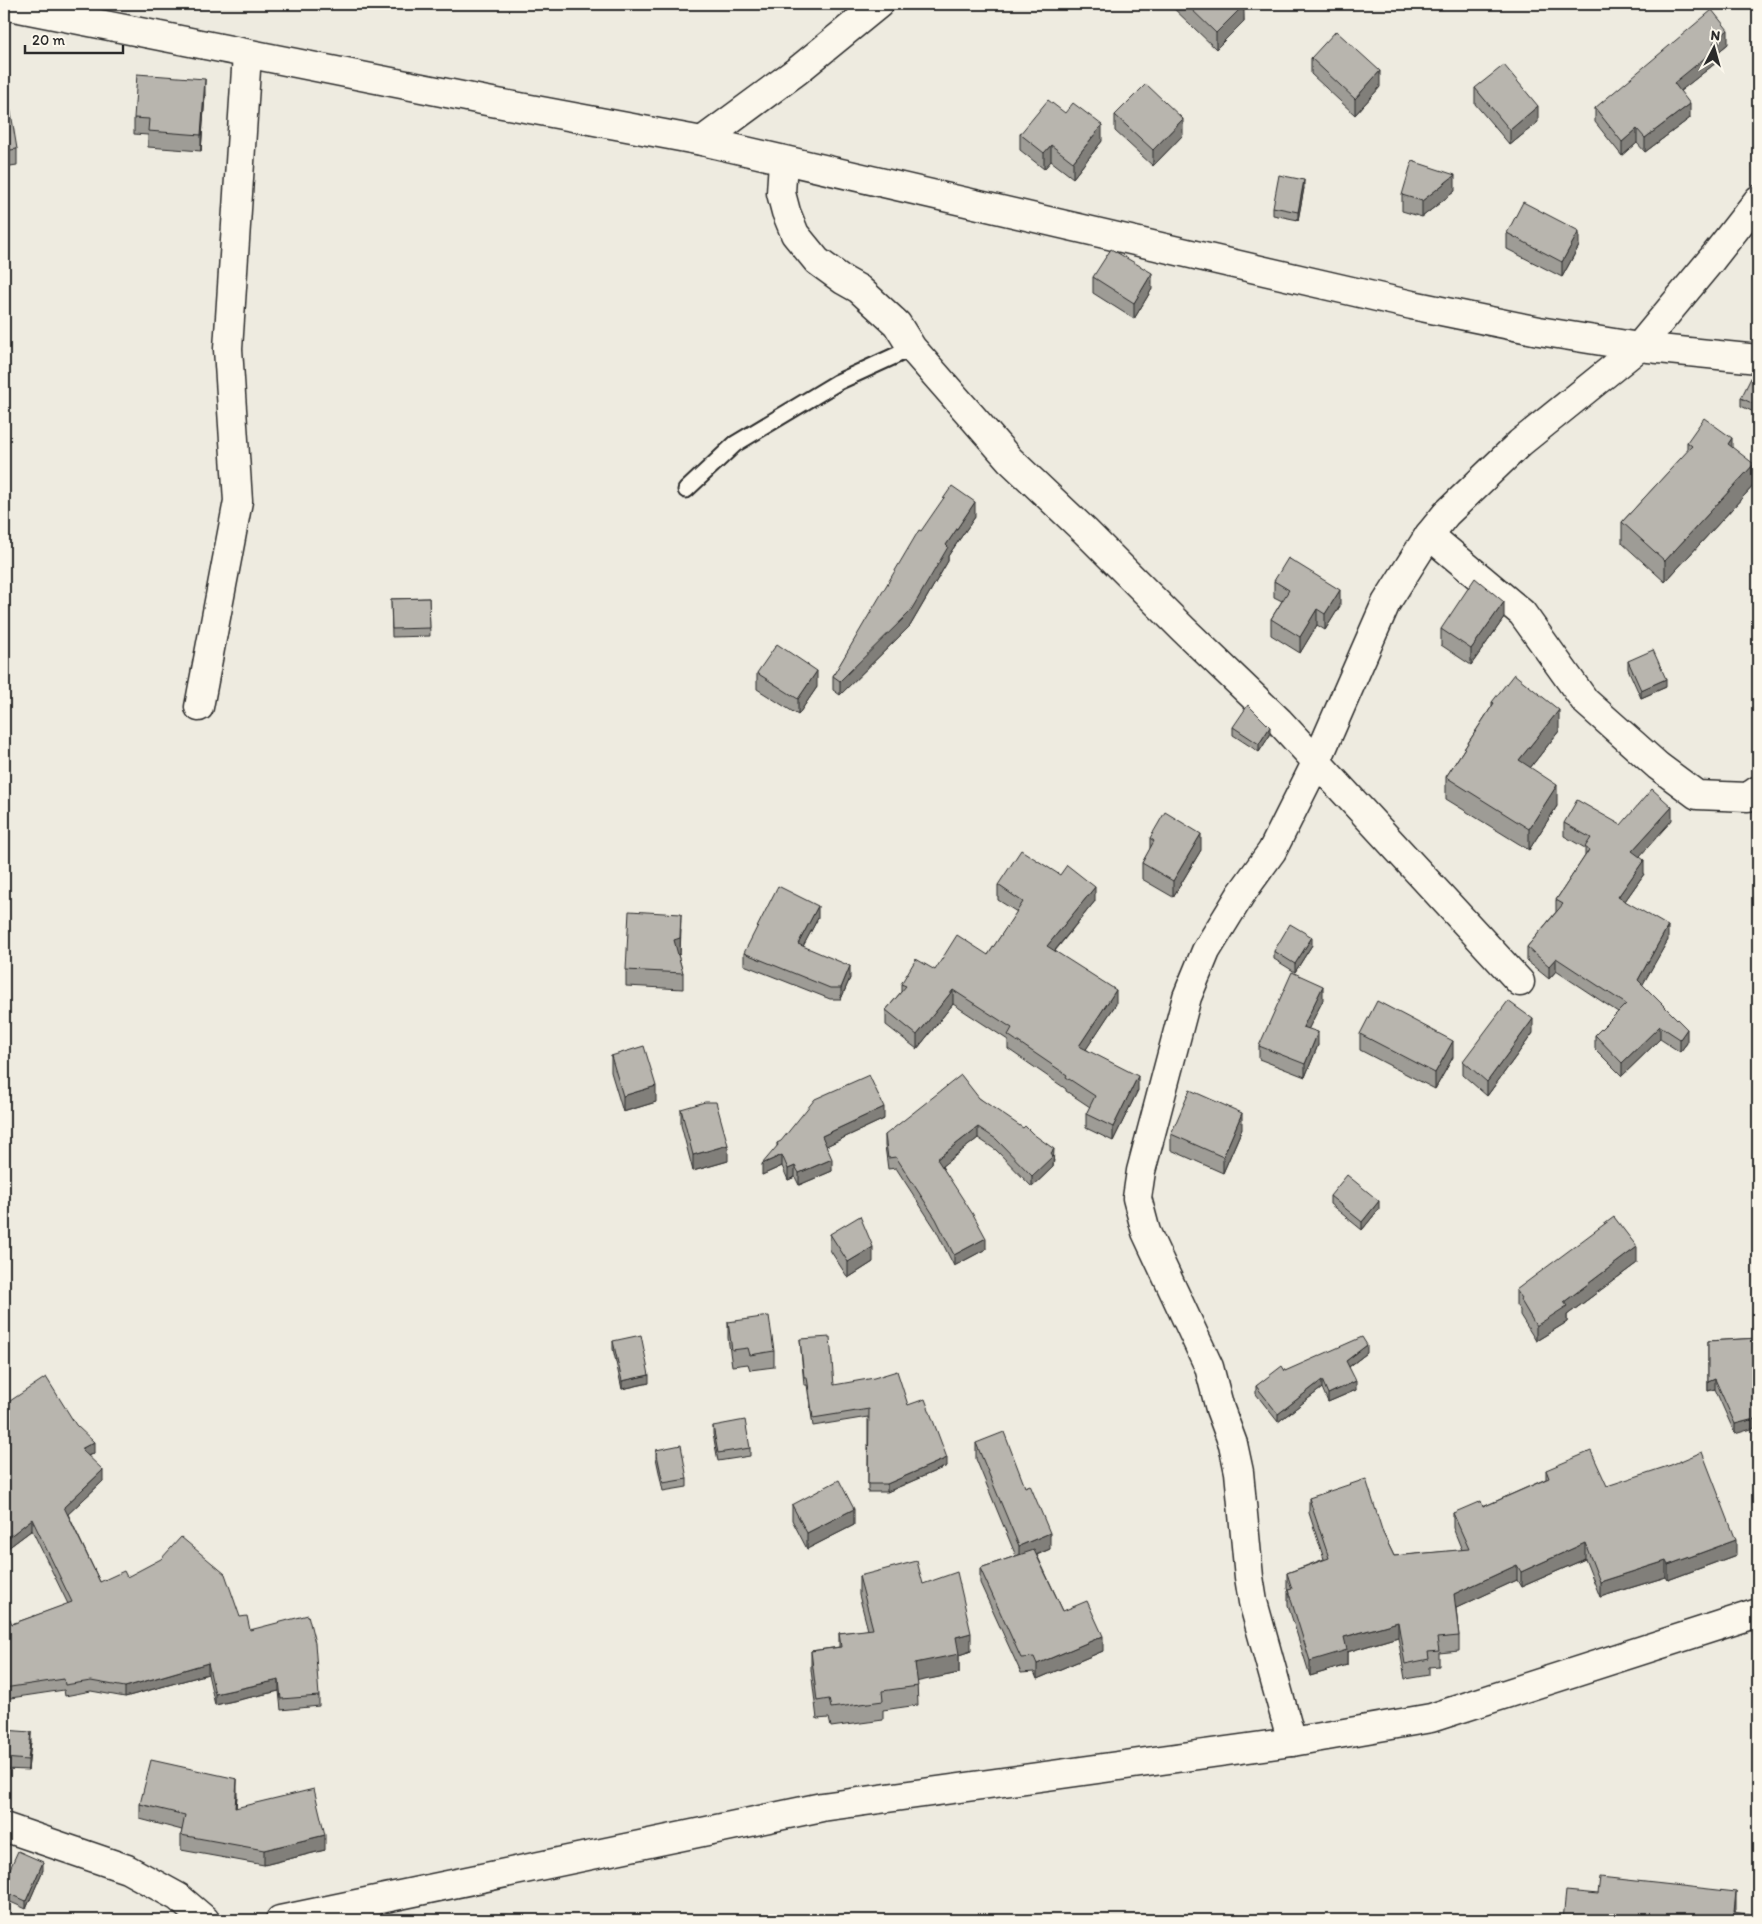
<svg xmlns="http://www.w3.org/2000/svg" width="1762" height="1924" viewBox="0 0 1762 1924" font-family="Itim,sans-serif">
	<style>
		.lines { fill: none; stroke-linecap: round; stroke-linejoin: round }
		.lane-casing { stroke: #2b2b2b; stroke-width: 19 }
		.street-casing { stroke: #2b2b2b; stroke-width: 31 }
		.secondary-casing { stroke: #2b2b2b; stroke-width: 31 }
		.lane { stroke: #fbf7ec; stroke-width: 15 }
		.street { stroke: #fbf7ec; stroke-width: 28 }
		.secondary { stroke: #fbf7ec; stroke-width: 28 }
		.wall { fill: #9e9c96; stroke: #2b2b2b }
		.shaded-wall { fill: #817f7a; stroke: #2b2b2b }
		.building { fill: #b8b5ae; stroke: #2b2b2b }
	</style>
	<rect width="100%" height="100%" fill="#eeebe0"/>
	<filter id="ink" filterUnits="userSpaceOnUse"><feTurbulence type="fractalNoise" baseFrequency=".02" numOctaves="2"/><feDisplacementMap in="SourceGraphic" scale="10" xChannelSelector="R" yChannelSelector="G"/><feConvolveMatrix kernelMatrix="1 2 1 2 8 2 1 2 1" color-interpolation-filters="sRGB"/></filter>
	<g filter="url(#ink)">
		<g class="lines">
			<defs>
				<polyline id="lane" points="686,490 735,444 838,382 912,348"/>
				<g id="street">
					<polyline points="4,5 492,102 702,141 1412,305 1539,331 1639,347 1758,359"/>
					<polyline points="702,141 797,71 879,4"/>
					<polyline points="783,161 781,193 786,212 795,234 817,261 843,280 859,289 897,324 912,348 1010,460 1085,531 1183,629 1279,721 1520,982"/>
					<polyline points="1429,535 1522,613 1585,701 1658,766 1697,795 1748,797 1758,790"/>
					<polyline points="199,707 238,501 228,349 247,54"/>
					<polyline points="1292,1742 1253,1602 1249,1577 1239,1472 1233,1444 1220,1409 1209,1367 1146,1232 1137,1198 1141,1171 1187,997 1206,951 1241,894 1272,851 1316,763 1386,603 1429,535 1446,514 1520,443 1639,347 1712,259 1758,200"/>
				</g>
				<g id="secondary">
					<polyline points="4,1827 127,1869 178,1897 205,1920"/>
					<polyline points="280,1920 822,1807 1292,1742 1431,1718 1758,1613"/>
				</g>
			</defs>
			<!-- lane casing -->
			<use href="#lane" class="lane-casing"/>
			<!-- street casing -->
			<use href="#street" class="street-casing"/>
			<!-- secondary casing -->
			<use href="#secondary" class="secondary-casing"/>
			<!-- lane -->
			<use href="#lane" class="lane"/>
			<!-- street -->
			<use href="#street" class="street"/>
			<!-- secondary -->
			<use href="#secondary" class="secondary"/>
		</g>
		<!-- wall -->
		<g class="wall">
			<polygon points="1169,4 1243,4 1244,21 1216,49"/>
			<polygon points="1728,44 1717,53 1717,62 1680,91 1690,118 1645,152 1637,143 1622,156 1595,122 1595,108"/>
			<polygon points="1311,58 1380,87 1355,115 1311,74"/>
			<polygon points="1475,88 1538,122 1510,145 1475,104"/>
			<polygon points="205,95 201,151 148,147 148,135 134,134 134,118"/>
			<polygon points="4,108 17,149 17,165 4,167"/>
			<polygon points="1115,115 1183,135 1153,166 1115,131"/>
			<polygon points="1020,134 1102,141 1073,178 1051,161 1044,169 1020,150"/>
			<polygon points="1304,188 1298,220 1273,215 1273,207"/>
			<polygon points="1455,191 1422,217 1402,211 1402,195"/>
			<polygon points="1507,233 1579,246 1562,277 1507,249"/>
			<polygon points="1758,256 1758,284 1753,281 1753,265"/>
			<polygon points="1093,277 1152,289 1134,319 1093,293"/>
			<polygon points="1758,377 1758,414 1741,406 1741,398"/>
			<polygon points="1687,442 1732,448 1754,485 1665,582 1622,543 1622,522 1687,452"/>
			<polygon points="975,517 948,556 948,561 910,626 840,695 833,690 833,676 921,531"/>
			<polygon points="1274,581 1340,606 1325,630 1317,625 1300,653 1271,635 1271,619 1282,601 1274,597"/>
			<polygon points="429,598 430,636 392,637 391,599"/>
			<polygon points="1504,618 1471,665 1441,645 1441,629"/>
			<polygon points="1628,661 1666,687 1641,698 1628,669"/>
			<polygon points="757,673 817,687 798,715 757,689"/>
			<polygon points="1492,702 1559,731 1530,768 1557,806 1529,850 1446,799 1446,777 1492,706"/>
			<polygon points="1233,727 1270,735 1259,752 1233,735"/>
			<polygon points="1672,820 1639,856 1644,874 1625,901 1668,940 1642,985 1687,1043 1680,1052 1660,1039 1622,1076 1595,1049 1595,1035 1618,1012 1556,971 1549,979 1527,961 1527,947 1556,912 1556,900 1585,856 1585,848 1564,836 1564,823 1621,825"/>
			<polygon points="1150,838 1201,850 1173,897 1142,879 1142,863 1150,849"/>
			<polygon points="998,885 1095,901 1055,951 1116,1004 1086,1049 1138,1090 1113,1141 1086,1128 1086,1114 1090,1107 1066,1091 1066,1089 1008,1049 1008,1040 953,1004 917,1049 886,1025 886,1010 901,992 901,984 935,970 988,955 1017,912 998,900"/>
			<polygon points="818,918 803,946 850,978 841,999 830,999 744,965 744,953"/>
			<polygon points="681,930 680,954 678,955 683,973 683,989 626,986 626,970"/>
			<polygon points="1312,945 1295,972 1274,959 1274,951"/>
			<polygon points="1323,1000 1308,1029 1318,1045 1305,1077 1259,1059 1259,1046"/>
			<polygon points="1533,1033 1487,1096 1463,1075 1463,1061"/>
			<polygon points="1360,1034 1453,1057 1435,1089 1360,1050"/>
			<polygon points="611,1056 656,1102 623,1112 611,1072"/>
			<polygon points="979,1098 1054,1160 1053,1167 1032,1187 996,1150 978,1138 942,1166 986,1249 954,1266 936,1230 896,1168 888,1169 885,1146 885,1135"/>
			<polygon points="681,1109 728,1161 693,1171 681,1125"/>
			<polygon points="884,1119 826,1146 832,1171 799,1185 795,1177 788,1180 782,1166 762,1175 777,1147 777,1143"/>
			<polygon points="1242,1129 1223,1173 1171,1150 1171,1134"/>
			<polygon points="1330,1196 1379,1209 1362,1230 1330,1204"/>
			<polygon points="830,1234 873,1262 848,1278 830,1250"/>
			<polygon points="1637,1263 1567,1315 1567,1322 1536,1341 1520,1315 1520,1310 1516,1305 1516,1290"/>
			<polygon points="728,1322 774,1351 774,1367 750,1370 748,1364 732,1366 728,1338"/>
			<polygon points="1758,1338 1735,1434 1715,1389 1708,1391 1708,1341"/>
			<polygon points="800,1339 834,1385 908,1405 947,1466 887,1492 868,1492 868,1417 813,1426 807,1385 804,1385"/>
			<polygon points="613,1341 649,1383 622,1389 613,1349"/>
			<polygon points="1367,1353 1349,1367 1356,1390 1328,1402 1322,1388 1278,1422 1256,1394 1256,1386 1285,1371"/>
			<polygon points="76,1425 94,1453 88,1456 103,1481 68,1514 100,1582 127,1577 240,1617 250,1630 319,1696 319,1706 281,1710 279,1691 215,1705 208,1674 125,1697 91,1691 65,1696 64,1690 4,1699 4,1621 12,1624 68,1604 32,1530 4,1551"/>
			<polygon points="713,1426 750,1448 750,1456 718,1461 713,1434"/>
			<polygon points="976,1443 1050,1549 1037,1555 1063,1611 1103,1651 1037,1679 1034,1672 1021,1673 980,1583 980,1568 1016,1556 976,1459"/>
			<polygon points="656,1450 687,1479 687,1487 663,1491 656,1458"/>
			<polygon points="1546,1470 1607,1486 1736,1555 1668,1580 1666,1577 1600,1597 1585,1559 1521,1587 1517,1580 1456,1608 1459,1636 1459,1651 1439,1653 1439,1666 1429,1667 1429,1675 1405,1679 1398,1637 1347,1652 1347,1665 1310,1676 1288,1605 1288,1592 1287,1588 1287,1573 1324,1559 1309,1513 1309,1498 1383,1533 1394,1556 1462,1550 1453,1528 1453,1513 1483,1507 1546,1479"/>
			<polygon points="792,1505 854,1525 807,1549 792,1520"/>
			<polygon points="859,1576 923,1584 971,1651 959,1655 959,1673 917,1681 918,1705 883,1710 883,1720 831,1727 829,1718 817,1719 811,1670 811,1651 839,1647 839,1633 868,1630 859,1595"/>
			<polygon points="4,1730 31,1742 28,1770 4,1769"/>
			<polygon points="1758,1765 1758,1824 1754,1823 1754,1807"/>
			<polygon points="237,1795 236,1808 325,1850 264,1865 181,1850 181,1835 182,1830 140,1819 140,1804"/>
			<polygon points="43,1870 26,1909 4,1899 4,1882"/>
		</g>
		<!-- shaded-wall -->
		<g class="shaded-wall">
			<polygon points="1244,5 1244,21 1216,49 1216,33"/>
			<polygon points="1728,30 1728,44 1717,53 1717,62 1674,96 1674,83 1713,43"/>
			<polygon points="1380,71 1380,87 1355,115 1355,99"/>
			<polygon points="205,79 205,95 201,151 201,135"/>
			<polygon points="1690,104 1690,118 1645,152 1645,138"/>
			<polygon points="1538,106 1538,122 1510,145 1510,130"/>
			<polygon points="1183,119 1183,135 1153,166 1153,150"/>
			<polygon points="1102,125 1102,141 1073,178 1073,162"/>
			<polygon points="1637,129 1637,143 1622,156 1622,142"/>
			<polygon points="1051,145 1051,161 1044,169 1044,153"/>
			<polygon points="1455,175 1455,191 1422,217 1422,201"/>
			<polygon points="1304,180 1304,188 1298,220 1298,212"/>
			<polygon points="1579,231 1579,246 1562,277 1562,262"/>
			<polygon points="1152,273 1152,289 1134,319 1134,303"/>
			<polygon points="1732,438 1732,459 1728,444"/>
			<polygon points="1754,464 1754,485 1665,582 1665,561"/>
			<polygon points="975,502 975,517 948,556 948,561 910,626 840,695 840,681 946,545"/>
			<polygon points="1340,590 1340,606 1325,630 1325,614"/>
			<polygon points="1504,602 1504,618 1471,665 1471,649"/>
			<polygon points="1317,609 1317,625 1300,653 1300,637"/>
			<polygon points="817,671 817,687 798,715 798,699"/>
			<polygon points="1666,679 1666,687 1641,698 1641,690"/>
			<polygon points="1559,710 1559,731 1519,782 1519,760"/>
			<polygon points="1270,727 1270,735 1259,752 1259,744"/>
			<polygon points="1557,785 1557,806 1529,850 1529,829"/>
			<polygon points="1672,807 1672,820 1632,865 1632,851"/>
			<polygon points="1201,834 1201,850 1173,897 1173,881"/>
			<polygon points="1644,860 1644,874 1618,911 1618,897"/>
			<polygon points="1095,887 1095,901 1047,960 1047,946"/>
			<polygon points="818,906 818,918 798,956 798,944"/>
			<polygon points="681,914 680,954 674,956 674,940"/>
			<polygon points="1668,926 1668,940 1638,993 1638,980"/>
			<polygon points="1312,937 1312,945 1295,972 1295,964"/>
			<polygon points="1556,958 1556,971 1549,979 1549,966"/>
			<polygon points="850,966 850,978 841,999 841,988"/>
			<polygon points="1323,986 1323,1000 1303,1040 1303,1027"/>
			<polygon points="953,990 953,1004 917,1049 917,1035"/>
			<polygon points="1116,990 1116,1004 1079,1060 1079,1046"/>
			<polygon points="1533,1019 1533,1033 1487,1096 1487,1082"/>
			<polygon points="1660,1026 1660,1039 1622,1076 1622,1063"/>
			<polygon points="1687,1029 1687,1043 1680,1052 1680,1039"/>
			<polygon points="1318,1032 1318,1045 1305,1077 1305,1064"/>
			<polygon points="1453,1041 1453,1057 1435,1089 1435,1073"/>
			<polygon points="1138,1076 1138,1090 1113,1141 1113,1127"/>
			<polygon points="656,1086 656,1102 623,1112 623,1096"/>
			<polygon points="884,1107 884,1119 822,1148 822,1136"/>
			<polygon points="1242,1113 1242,1129 1223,1173 1223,1157"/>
			<polygon points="978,1127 978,1138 937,1170 937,1159"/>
			<polygon points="728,1145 728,1161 693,1171 693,1155"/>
			<polygon points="1054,1149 1053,1167 1032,1187 1032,1176"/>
			<polygon points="782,1155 782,1166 762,1175 762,1164"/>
			<polygon points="832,1159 832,1171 799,1185 799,1173"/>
			<polygon points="795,1166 795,1177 788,1180 788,1169"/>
			<polygon points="1379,1201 1379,1209 1362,1230 1362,1222"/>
			<polygon points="986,1238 986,1249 954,1266 954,1255"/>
			<polygon points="873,1247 873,1262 848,1278 848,1262"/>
			<polygon points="1637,1247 1637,1263 1567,1315 1567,1322 1536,1341 1536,1326 1564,1302"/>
			<polygon points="1367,1345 1367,1353 1346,1369 1346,1361"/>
			<polygon points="649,1375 649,1383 622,1389 622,1381"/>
			<polygon points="1715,1379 1715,1389 1708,1391 1708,1382"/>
			<polygon points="1322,1380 1322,1388 1278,1422 1278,1414"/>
			<polygon points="1356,1381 1356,1390 1328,1402 1328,1394"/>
			<polygon points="1758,1418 1758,1427 1735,1434 1735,1424"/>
			<polygon points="94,1442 94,1453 81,1459 81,1449"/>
			<polygon points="947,1458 947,1466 887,1492 887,1484"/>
			<polygon points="103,1470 103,1481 64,1518 64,1507"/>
			<polygon points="854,1509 854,1525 807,1549 807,1533"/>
			<polygon points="32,1519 32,1530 4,1551 4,1541"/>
			<polygon points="1050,1533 1050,1549 1019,1562 1019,1546"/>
			<polygon points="1736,1540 1736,1555 1668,1580 1668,1565"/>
			<polygon points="1585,1543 1585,1559 1521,1587 1521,1572"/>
			<polygon points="1666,1561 1666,1577 1600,1597 1600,1582"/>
			<polygon points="1517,1565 1517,1580 1454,1609 1454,1594"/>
			<polygon points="1398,1622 1398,1637 1347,1652 1347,1665 1310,1676 1310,1661 1344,1637"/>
			<polygon points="971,1633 971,1651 959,1655 959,1673 915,1682 915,1663 956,1637"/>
			<polygon points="1103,1636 1103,1651 1037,1679 1037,1664"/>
			<polygon points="208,1663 208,1674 125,1697 125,1687"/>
			<polygon points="279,1680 279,1691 215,1705 215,1694"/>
			<polygon points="31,1732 31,1742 28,1770 28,1760"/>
			<polygon points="237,1779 237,1795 235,1823 235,1808"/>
			<polygon points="325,1835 325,1850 264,1865 264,1850"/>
			<polygon points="43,1862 43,1870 26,1909 26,1901"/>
			<polygon points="1736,1892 1736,1915 1734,1912"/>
		</g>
		<!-- building -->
		<g class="building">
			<polygon points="1186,4 1243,4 1244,5 1216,33"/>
			<polygon points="1712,10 1728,30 1713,43 1717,48 1674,83 1690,104 1645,138 1637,129 1622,142 1595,108"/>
			<polygon points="1336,31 1380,71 1355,99 1311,58"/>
			<polygon points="1504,65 1538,106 1510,130 1475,88"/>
			<polygon points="137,74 205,79 201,135 148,131 149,119 134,118"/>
			<polygon points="1146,84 1183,119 1153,150 1115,115"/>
			<polygon points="1048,100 1065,113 1073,103 1102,125 1073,162 1051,145 1044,153 1020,134"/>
			<polygon points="10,107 17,149 4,151 4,108"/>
			<polygon points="1412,161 1455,175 1422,201 1402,195"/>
			<polygon points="1279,175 1304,180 1298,212 1273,207"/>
			<polygon points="1523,202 1579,231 1562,262 1507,233"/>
			<polygon points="1111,249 1152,273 1134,303 1093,277"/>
			<polygon points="1758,256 1758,268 1753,265"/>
			<polygon points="1753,374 1758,377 1758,406 1741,398"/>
			<polygon points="1704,418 1732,438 1728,444 1754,464 1665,561 1622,522 1692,446 1687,442"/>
			<polygon points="952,486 975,502 946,545 948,547 910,612 840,681 833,676 919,530 921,531"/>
			<polygon points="1288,558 1340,590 1325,614 1317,609 1300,637 1271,619 1289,590 1274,581"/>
			<polygon points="1475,578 1504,602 1471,649 1441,629"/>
			<polygon points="429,598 430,628 392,629 391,599"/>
			<polygon points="777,644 817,671 798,699 757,673"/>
			<polygon points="1653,650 1666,679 1641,690 1628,661"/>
			<polygon points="1514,674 1559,710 1519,760 1557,785 1529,829 1446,777 1494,703 1492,702"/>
			<polygon points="1248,705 1270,727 1259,744 1233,727"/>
			<polygon points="1652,789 1672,807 1632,851 1644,860 1618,897 1668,926 1638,980 1687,1029 1680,1039 1660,1026 1622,1063 1595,1035 1626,1004 1556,958 1549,966 1527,947 1563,904 1556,900 1589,850 1585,847 1591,838 1564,823 1577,800 1621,825"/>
			<polygon points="1165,812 1201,834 1173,881 1142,863 1154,841 1150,838"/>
			<polygon points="1021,850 1060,875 1067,865 1095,887 1047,946 1116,990 1079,1046 1138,1076 1113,1127 1086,1114 1095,1096 1066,1077 1067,1075 1008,1035 1012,1028 953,990 917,1035 886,1010 906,986 901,984 916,959 935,970 957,935 988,955 1023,902 998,885"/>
			<polygon points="778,886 818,906 798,944 850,966 841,988 830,988 744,953"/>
			<polygon points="629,911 681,914 680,938 674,940 683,973 626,970"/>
			<polygon points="1290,924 1312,937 1295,964 1274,951"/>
			<polygon points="1292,972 1323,986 1303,1027 1318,1032 1305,1064 1259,1046"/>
			<polygon points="1377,1001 1453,1041 1435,1073 1360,1034"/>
			<polygon points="1508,1001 1533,1019 1487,1082 1463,1061"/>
			<polygon points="644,1046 656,1086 623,1096 611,1056"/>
			<polygon points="869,1075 884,1107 822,1136 832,1159 799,1173 795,1166 788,1169 782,1155 762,1164 778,1145 777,1143 781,1141 815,1099"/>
			<polygon points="961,1075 979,1098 1023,1128 1025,1126 1033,1134 1054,1149 1051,1153 1053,1156 1032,1176 996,1139 978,1127 937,1159 974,1216 986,1238 954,1255 936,1219 896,1157 888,1158 885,1135"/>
			<polygon points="1190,1090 1242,1113 1223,1157 1171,1134"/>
			<polygon points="705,1102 716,1102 728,1145 693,1155 681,1109"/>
			<polygon points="1347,1175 1379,1201 1362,1222 1330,1196"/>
			<polygon points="860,1216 873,1247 848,1262 830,1234"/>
			<polygon points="1614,1217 1637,1247 1564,1302 1567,1306 1536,1326 1520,1299 1522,1298 1516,1290"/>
			<polygon points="769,1316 774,1351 750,1355 748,1348 732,1350 728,1322"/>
			<polygon points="641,1335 649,1375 622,1381 613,1341"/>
			<polygon points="830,1337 834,1385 874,1378 897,1371 908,1405 925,1399 947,1458 887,1484 868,1484 869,1409 813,1418 807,1377 804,1377 800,1339"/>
			<polygon points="1362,1337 1367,1345 1346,1361 1356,1381 1328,1394 1322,1380 1278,1414 1256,1386 1282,1366 1285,1371"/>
			<polygon points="1758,1338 1758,1418 1735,1424 1715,1379 1708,1382 1708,1341"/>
			<polygon points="46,1377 76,1425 94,1442 81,1449 103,1470 64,1507 100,1582 124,1571 127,1577 161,1559 181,1537 225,1574 240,1617 247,1616 250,1630 308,1615 315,1643 319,1696 281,1699 279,1680 215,1694 208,1663 125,1687 91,1681 65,1685 64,1679 4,1688 4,1621 10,1619 12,1624 72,1602 32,1519 4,1541 4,1405"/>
			<polygon points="745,1420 750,1448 718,1453 713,1426"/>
			<polygon points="1004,1432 1025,1487 1030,1485 1050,1533 1019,1546 976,1443"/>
			<polygon points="681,1445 687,1479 663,1483 656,1450"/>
			<polygon points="1591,1451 1607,1486 1671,1465 1702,1452 1736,1540 1668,1565 1666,1561 1600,1582 1585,1543 1521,1572 1517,1565 1454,1594 1459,1636 1437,1638 1439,1651 1428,1652 1429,1659 1405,1664 1398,1622 1344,1637 1347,1650 1310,1661 1288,1590 1292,1589 1287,1573 1329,1558 1309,1498 1366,1479 1383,1533 1394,1556 1469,1549 1453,1513 1481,1501 1483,1507 1549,1478 1546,1470"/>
			<polygon points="839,1480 854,1509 807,1533 792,1505"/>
			<polygon points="1034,1550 1063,1611 1087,1601 1103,1636 1037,1664 1034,1657 1021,1658 980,1568"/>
			<polygon points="917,1561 923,1584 957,1572 971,1633 956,1637 959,1654 915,1663 918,1686 882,1691 883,1701 831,1708 829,1699 817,1701 811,1651 841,1647 839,1633 873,1629 859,1576"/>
			<polygon points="4,1730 31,1732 28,1760 4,1758"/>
			<polygon points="151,1760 237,1779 235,1808 314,1789 325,1835 264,1850 181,1835 185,1815 140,1804"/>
			<polygon points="1758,1765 1758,1808 1754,1807"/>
			<polygon points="18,1851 43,1862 26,1901 4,1891 4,1882"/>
			<polygon points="1600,1877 1736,1892 1734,1912 1750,1914 1749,1920 1563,1920 1566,1891 1598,1894"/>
		</g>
	</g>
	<!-- margin -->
	<rect width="1762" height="1924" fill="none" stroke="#fbf7ec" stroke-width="20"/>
	<rect x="10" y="10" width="1742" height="1904" fill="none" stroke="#2b2b2b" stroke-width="2" filter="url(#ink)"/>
	<!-- north arrow -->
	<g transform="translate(1714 48) rotate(6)" stroke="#fbf7ec" stroke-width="4" paint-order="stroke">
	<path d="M0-4L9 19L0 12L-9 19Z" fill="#2b2b2b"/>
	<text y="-8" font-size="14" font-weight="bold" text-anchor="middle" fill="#2b2b2b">N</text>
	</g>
	<!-- scale -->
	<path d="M25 45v8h98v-8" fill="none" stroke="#2b2b2b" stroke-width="2.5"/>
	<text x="32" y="45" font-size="15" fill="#2b2b2b" stroke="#fbf7ec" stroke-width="4" paint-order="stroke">20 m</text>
</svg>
